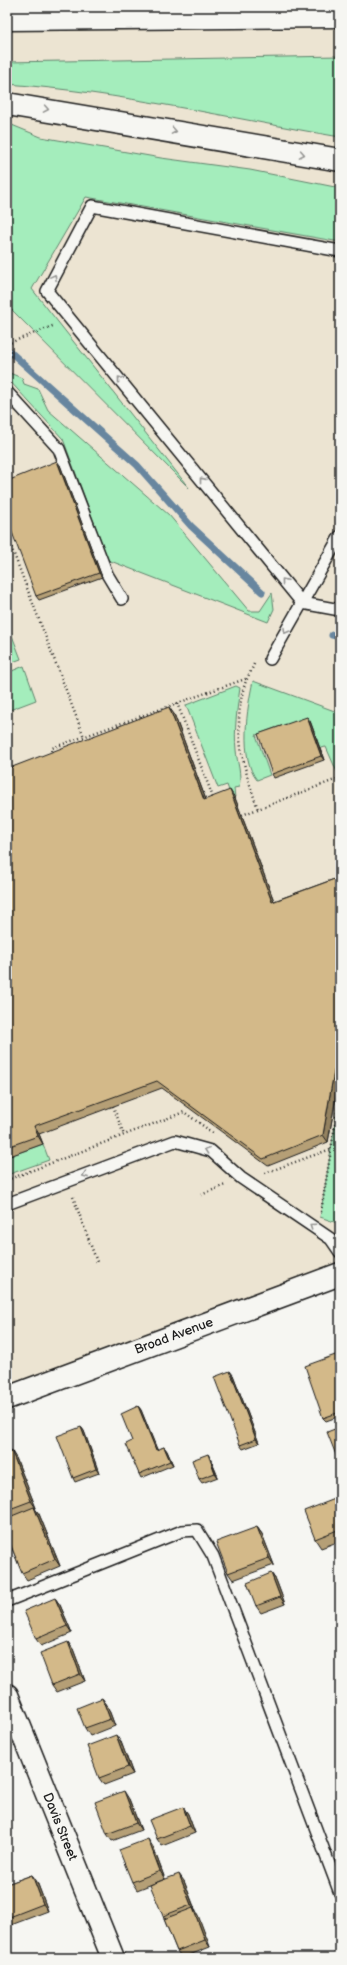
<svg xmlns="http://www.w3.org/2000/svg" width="347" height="1965" viewBox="0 0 347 1965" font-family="'Balsamiq Sans',sans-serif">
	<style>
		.built { fill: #ece4d2 }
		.green { fill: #a4edbc; stroke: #60846c }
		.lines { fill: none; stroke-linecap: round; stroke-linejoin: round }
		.stream { stroke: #67869f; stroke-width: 7 }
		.lane-casing { stroke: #1c1c1c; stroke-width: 14 }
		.secondary-casing { stroke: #1c1c1c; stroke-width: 25 }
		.highway-casing { stroke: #1c1c1c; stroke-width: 25 }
		.path { stroke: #1c1c1c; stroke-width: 2.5; stroke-dasharray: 1 3; stroke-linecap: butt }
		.lane { stroke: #f6f6f2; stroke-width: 11 }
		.secondary { stroke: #f6f6f2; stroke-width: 22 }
		.highway { stroke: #f6f6f2; stroke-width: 22 }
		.wall { fill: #b59f76; stroke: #1c1c1c }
		.shaded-wall { fill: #948260; stroke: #1c1c1c }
		.building { fill: #d3b989; stroke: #1c1c1c }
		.oneway { stroke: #949492 }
		.labels { text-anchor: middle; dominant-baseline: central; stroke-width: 3.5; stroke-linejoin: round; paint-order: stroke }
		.street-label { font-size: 13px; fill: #1c1c1c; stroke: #f6f6f2 }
	</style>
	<rect width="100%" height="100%" fill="#f6f6f2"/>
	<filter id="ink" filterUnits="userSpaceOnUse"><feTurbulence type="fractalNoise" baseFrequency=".025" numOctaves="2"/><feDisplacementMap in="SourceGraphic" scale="8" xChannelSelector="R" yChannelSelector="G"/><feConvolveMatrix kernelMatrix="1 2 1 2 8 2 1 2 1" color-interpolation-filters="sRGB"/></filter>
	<g filter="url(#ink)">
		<!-- built -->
		<polygon class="built" points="7,7 340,7 340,1274 7,1398"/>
		<!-- green -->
		<g class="green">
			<path d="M340,56V137C229,118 119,92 7,84V62Z"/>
			<polygon points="7,123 41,137 161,158 250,170 340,188 340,242 86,197 32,289 189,488 7,305"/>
			<polygon points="7,372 22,378 24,384 38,389 48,410 169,515 249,611 260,611 272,593 274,609 268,622 108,560 63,439 7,378"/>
			<polygon points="8,625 21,659 7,664 7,626"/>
			<polygon points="24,666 36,700 7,711 7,673"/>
			<path d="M253,681L340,713V771L337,772L326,747L320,748L310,721L288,729L286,724L256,735L270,775L257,780C239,758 247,708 253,681Z"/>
			<path d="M236,686L240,688C237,709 234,730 236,750C237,763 242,773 239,787L234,788L235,798L232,799L227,785L218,788L186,705Z"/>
			<polygon points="340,1094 340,1224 320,1217"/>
			<polygon points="43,1144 49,1160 7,1175 7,1157"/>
		</g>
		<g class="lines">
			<!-- stream -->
			<g class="stream">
				<polyline points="7,349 137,465 191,526 262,592"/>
				<polyline points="332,635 340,637"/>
			</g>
			<defs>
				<g id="lane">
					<polyline points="340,251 92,206 47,291 302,603 340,610"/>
					<polyline points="7,392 59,449 107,574 122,599"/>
					<polyline points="270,659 340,536"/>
					<polyline points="7,1204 175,1141 211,1151 241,1178 331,1239 340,1252"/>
					<polyline points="7,1601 182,1531 197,1530 213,1556 340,1893"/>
				</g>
				<g id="secondary">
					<path id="s1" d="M7,1398L340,1274"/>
					<path id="s2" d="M7,1695L113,1958"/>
				</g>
				<g id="highway">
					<polyline points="7,19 340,16"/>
					<polyline points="7,104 340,160"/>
				</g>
			</defs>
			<!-- lane casing -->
			<use href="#lane" class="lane-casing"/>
			<!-- secondary casing -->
			<use href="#secondary" class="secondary-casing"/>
			<!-- highway casing -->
			<use href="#highway" class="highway-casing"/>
			<!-- path -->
			<g class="path">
				<polyline points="7,344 55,325"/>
				<polyline points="7,536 84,737"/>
				<path d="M254,664C251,672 246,679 244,687C232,729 244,770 258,809"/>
				<polyline points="177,703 214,800"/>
				<polyline points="50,755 52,748 248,678"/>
				<polyline points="242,815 340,778"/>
				<polyline points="113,1106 124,1135"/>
				<polyline points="265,1173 331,1149"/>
				<polyline points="7,1180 184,1112 213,1133"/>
				<polyline points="201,1195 225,1185"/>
				<polyline points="73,1197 97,1262"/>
				<polyline points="321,1212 340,1094"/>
			</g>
			<!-- lane -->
			<use href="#lane" class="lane"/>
			<!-- secondary -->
			<use href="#secondary" class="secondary"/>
			<!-- highway -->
			<use href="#highway" class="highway"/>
		</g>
		<!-- wall -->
		<g class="wall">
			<polygon points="60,465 102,577 39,600 36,596"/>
			<polygon points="174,714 206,800 235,798 274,901 340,877 340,1074 328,1142 268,1166 162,1088 39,1134 43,1144 7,1157 7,769"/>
			<polygon points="310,721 324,760 274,778 272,774"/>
			<polygon points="338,1354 340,1357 340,1416 326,1421 323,1418"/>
			<polygon points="233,1375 259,1443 243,1449 240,1445"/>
			<polygon points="138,1406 141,1410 157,1450 164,1447 167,1451 173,1465 141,1478 139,1474 132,1441"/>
			<polygon points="81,1427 84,1431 99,1473 75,1482 73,1478"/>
			<polygon points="340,1427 340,1461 336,1455"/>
			<polygon points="7,1452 16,1458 36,1508 35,1509 39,1514 60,1566 27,1580 22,1573 7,1536"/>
			<polygon points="208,1454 210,1458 218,1477 202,1483 199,1479"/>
			<polygon points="340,1497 340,1541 321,1548 315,1539"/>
			<polygon points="257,1527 262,1534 274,1565 233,1580 228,1573"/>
			<polygon points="271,1573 276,1580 285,1604 261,1613 256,1606"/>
			<polygon points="55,1598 60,1605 72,1633 41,1646 36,1639"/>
			<polygon points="73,1649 85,1681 57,1692 52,1685"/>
			<polygon points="102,1698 107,1705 115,1726 90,1736 85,1728"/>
			<polygon points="121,1742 133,1774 104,1785 99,1778"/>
			<polygon points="129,1799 141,1830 112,1841 107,1834"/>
			<polygon points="183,1807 188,1814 195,1833 162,1846 157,1839"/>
			<polygon points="153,1847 165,1879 137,1890 132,1882"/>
			<polygon points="32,1875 37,1882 48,1911 11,1925 7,1920 7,1884"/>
			<polygon points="184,1881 210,1947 182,1958 177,1951 164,1919 163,1916"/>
		</g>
		<!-- shaded-wall -->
		<g class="shaded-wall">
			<polygon points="57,461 60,465 102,577 99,573"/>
			<polygon points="169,707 174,714 209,808 204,800"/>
			<polygon points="307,717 310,721 324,760 321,756"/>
			<polygon points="230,790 235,798 277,909 272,902"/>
			<polygon points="337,1054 340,1058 340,1074 328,1142 323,1135"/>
			<polygon points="34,1126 39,1134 43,1144 38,1136"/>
			<polygon points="230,1371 233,1375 259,1443 256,1439"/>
			<polygon points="138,1406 141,1410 159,1454 156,1450"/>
			<polygon points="81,1427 84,1431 99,1473 96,1469"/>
			<polygon points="164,1447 167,1451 173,1465 170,1461"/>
			<polygon points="11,1450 16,1458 36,1508 31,1501"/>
			<polygon points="208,1454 210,1458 218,1477 215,1473"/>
			<polygon points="34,1507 39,1514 60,1566 55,1559"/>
			<polygon points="257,1527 262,1534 274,1565 269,1558"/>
			<polygon points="271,1573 276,1580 285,1604 280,1597"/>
			<polygon points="55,1598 60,1605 72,1633 67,1626"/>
			<polygon points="68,1642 73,1649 85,1681 80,1674"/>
			<polygon points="102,1698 107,1705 115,1726 110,1719"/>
			<polygon points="116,1735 121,1742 133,1774 128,1767"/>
			<polygon points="124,1791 129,1799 141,1830 136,1823"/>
			<polygon points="183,1807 188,1814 195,1833 190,1826"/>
			<polygon points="148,1839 153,1847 165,1879 160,1871"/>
			<polygon points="179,1874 184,1881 196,1913 191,1905"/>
			<polygon points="32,1875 37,1882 48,1911 43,1904"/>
			<polygon points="193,1908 198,1915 210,1947 205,1940"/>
		</g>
		<!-- building -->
		<g class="building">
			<polygon points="57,461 99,573 36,596 7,519 7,481"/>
			<polygon points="169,707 204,800 230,790 272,902 340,877 340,1053 337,1054 323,1135 263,1159 157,1081 34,1126 38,1136 7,1147 7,769"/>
			<polygon points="307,717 321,756 272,774 258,734"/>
			<polygon points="338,1354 340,1360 340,1412 323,1418 305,1366"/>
			<polygon points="230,1371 256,1439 240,1445 214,1377"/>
			<polygon points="138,1406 156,1450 164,1447 170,1461 139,1474 126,1444 132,1441 121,1414"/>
			<polygon points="81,1427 96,1469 73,1478 57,1436"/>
			<polygon points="340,1427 340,1454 336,1455 327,1432"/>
			<polygon points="11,1450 31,1501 7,1510 7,1452"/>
			<polygon points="208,1454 215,1473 199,1479 192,1460"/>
			<polygon points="340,1497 340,1529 315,1539 304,1511"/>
			<polygon points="34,1507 55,1559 22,1573 7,1536 7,1518"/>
			<polygon points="257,1527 269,1558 228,1573 216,1542"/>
			<polygon points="271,1573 280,1597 256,1606 247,1583"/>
			<polygon points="55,1598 67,1626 36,1639 24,1611"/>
			<polygon points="68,1642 80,1674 52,1685 40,1653"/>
			<polygon points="102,1698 110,1719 85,1728 77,1708"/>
			<polygon points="340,1710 340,1721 336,1712"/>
			<polygon points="116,1735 128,1767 99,1778 87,1746"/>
			<polygon points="124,1791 136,1823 107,1834 95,1802"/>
			<polygon points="183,1807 190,1826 157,1839 149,1820"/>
			<polygon points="148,1839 160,1871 132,1882 119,1850"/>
			<polygon points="179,1874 191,1905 163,1916 150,1885"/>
			<polygon points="32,1875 43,1904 7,1918 7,1884"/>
			<polygon points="193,1908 205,1940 177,1951 164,1919"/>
		</g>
		<!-- one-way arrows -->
		<defs><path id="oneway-chevron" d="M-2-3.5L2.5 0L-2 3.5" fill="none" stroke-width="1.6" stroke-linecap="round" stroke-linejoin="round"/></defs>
		<g class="oneway">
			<use href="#oneway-chevron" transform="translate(46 109) rotate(10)"/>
			<use href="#oneway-chevron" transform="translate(174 131) rotate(10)"/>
			<use href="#oneway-chevron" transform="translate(302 154) rotate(10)"/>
			<use href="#oneway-chevron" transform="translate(54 277) rotate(-62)"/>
			<use href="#oneway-chevron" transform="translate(120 379) rotate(-129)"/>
			<use href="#oneway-chevron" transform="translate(202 480) rotate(-129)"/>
			<use href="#oneway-chevron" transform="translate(284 581) rotate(-130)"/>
			<use href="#oneway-chevron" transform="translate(286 631) rotate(120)"/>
			<use href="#oneway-chevron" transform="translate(207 1150) rotate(-160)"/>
			<use href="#oneway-chevron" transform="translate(85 1175) rotate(159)"/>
			<use href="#oneway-chevron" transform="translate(312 1226) rotate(-146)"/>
		</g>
	</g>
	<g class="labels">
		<!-- street labels -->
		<g class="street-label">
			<text stroke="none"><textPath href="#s1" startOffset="178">Broad Avenue</textPath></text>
			<text stroke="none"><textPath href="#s2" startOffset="142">Davis Street</textPath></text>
		</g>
	</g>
	<!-- margin -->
	<rect width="347" height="1965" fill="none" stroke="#f6f6f2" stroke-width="24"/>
	<rect x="12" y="12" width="323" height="1941" fill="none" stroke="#1c1c1c" stroke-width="1.5" filter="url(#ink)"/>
</svg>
